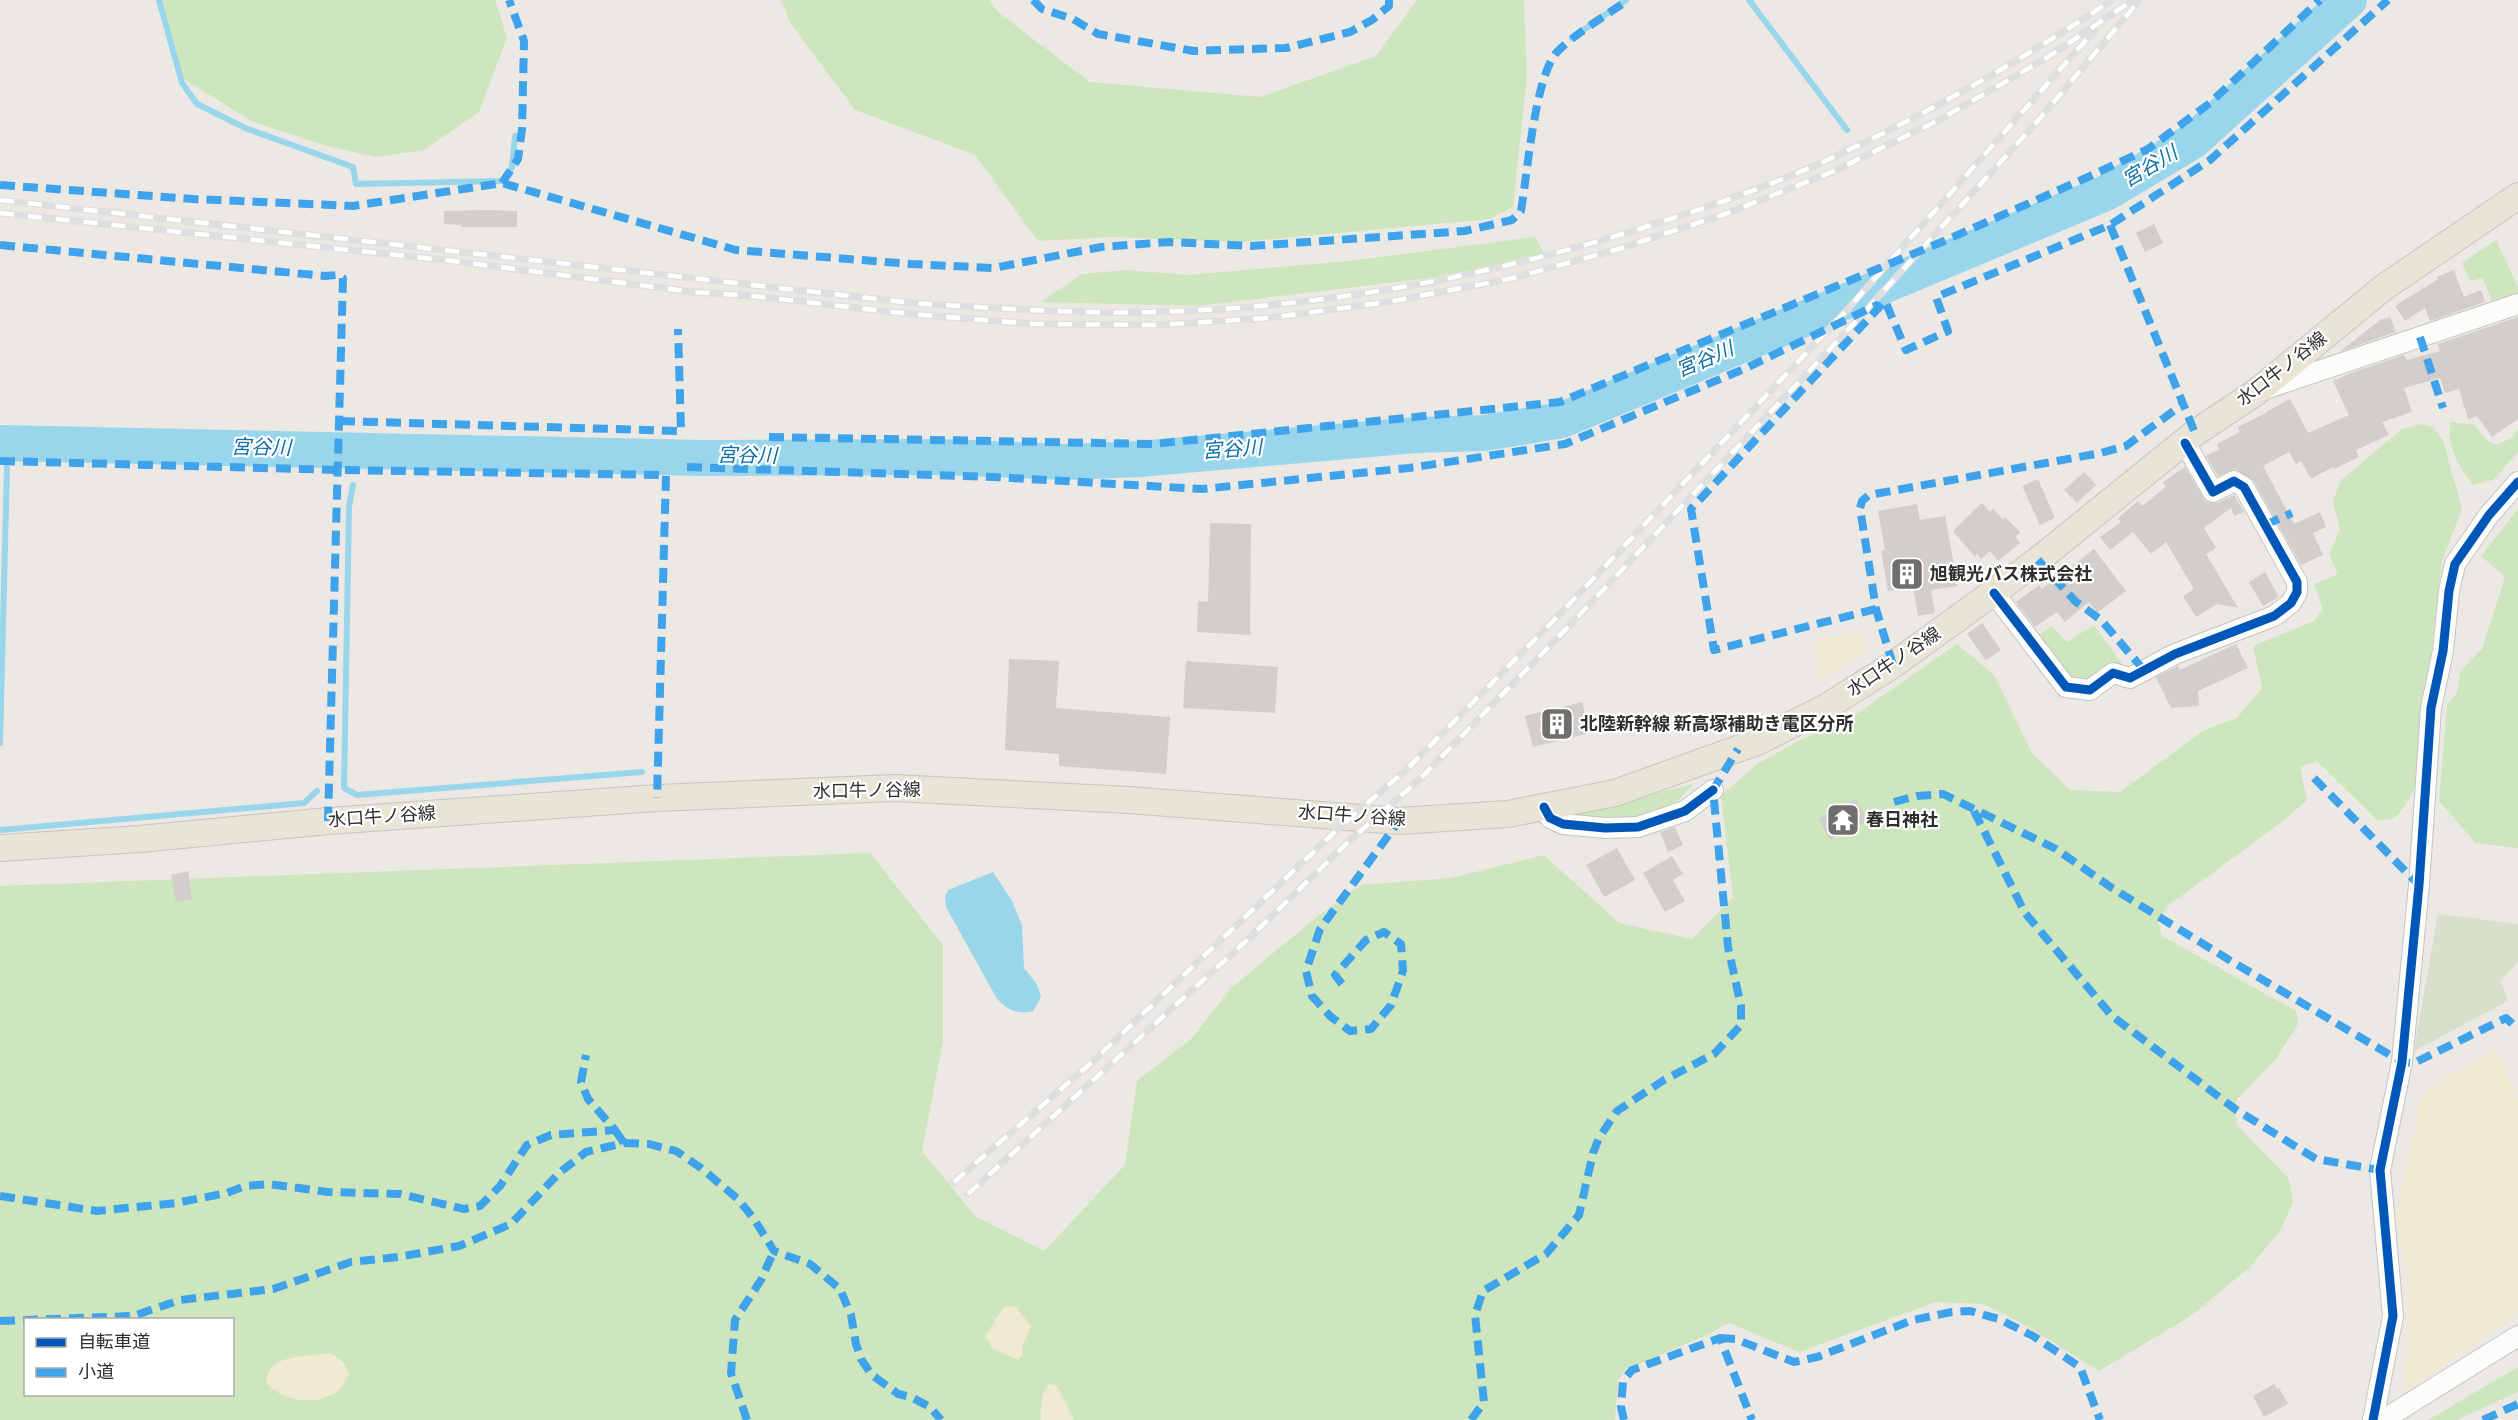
<svg xmlns="http://www.w3.org/2000/svg" width="2518" height="1420" viewBox="0 0 2518 1420" font-family="'Source Sans 3','Noto Sans JP',sans-serif">
	<style>
		.green { fill: #cee6be; fill-rule: evenodd }
		.sand { fill: #f0ead3 }
		.cemetery { fill: #d8e0cc }
		.water { fill: #99d6ec }
		.lines { fill: none; stroke-linecap: round; stroke-linejoin: round }
		.stream { stroke: #99d6ec; stroke-width: 6 }
		.river { stroke: #99d6ec; stroke-width: 36 }
		.building { fill: #d1cecb }
		.minor-casing { stroke: #c5c4c5; stroke-width: 22 }
		.major-casing { stroke: #c6c5c4; stroke-width: 28 }
		.minor { stroke: #fcfcfb; stroke-width: 20 }
		.major { stroke: #e8e4d6; stroke-width: 26 }
		.rail-casing { stroke: #dfdfe1; stroke-width: 7 }
		.rail { stroke: #fff; stroke-width: 4.5; stroke-dasharray: 14; stroke-linecap: butt }
		.quiet { stroke: #3ea3eb; stroke-width: 8; stroke-dasharray: 15 8; stroke-linecap: butt }
		.cycleway-casing { stroke: #fff; stroke-width: 13 }
		.cycleway { stroke: #0057b8; stroke-width: 9 }
		.labels { text-anchor: middle; dominant-baseline: central; stroke-width: 4.5; stroke-linejoin: round; paint-order: stroke }
		.street-label { font-size: 18px; fill: #2e2e2e; stroke: #fff }
		.poi-label { font-size: 18px; font-weight: bold; fill: #2e2e2e; stroke: #fff; text-anchor: start }
		.water-label { font-size: 20px; font-style: italic; fill: #0d6fa3; stroke: #fff }
	</style>
	<rect width="100%" height="100%" fill="#ece8e4"/>
	<!-- green -->
	<g class="green">
		<polygon points="160,0 495,0 507,38 479,112 424,150 376,157 327,146 253,122 179,76"/>
		<polygon points="781,0 989,0 999,13 1090,82 1260,97 1376,56 1417,0 1524,0 1527,76 1513,207 1490,219 1239,242 1113,237 1038,241 975,155 855,110 791,24"/>
		<polygon points="1535,237 1546,257 1430,278 1197,306 1041,302 1082,274 1126,270 1188,275 1349,261"/>
		<polygon points="2496,240 2518,287 2518,295 2493,304 2483,278 2470,281 2462,263"/>
		<path d="M2451,422L2475,425L2486,440L2496,445L2512,438L2518,429V452L2493,480L2473,485C2460,469 2445,443 2451,422Z"/>
		<path d="M2421,424L2432,427L2443,440L2462,509L2442,561L2415,789L2403,809L2393,819L2377,820L2317,761L2300,767L2307,800L2287,818L2169,905L2158,920L2162,936L2296,1011L2298,1024L2276,1059L2237,1099L2235,1112L2237,1125L2289,1179L2293,1202L2280,1231L2248,1269L2189,1317L2099,1371L2027,1326L1983,1304L1936,1302L1799,1352L1729,1323L1705,1336L1626,1369L1618,1380L1615,1420H0V886L870,853L943,945V1041L922,1151L976,1217L1044,1251L1125,1165L1137,1081L1192,1038L1231,988L1318,916L1361,885L1451,878L1544,855L1619,923L1692,939L1733,897L1721,796L1757,764L1796,742L1858,713L1957,644L1994,675L2032,753L2070,790L2120,792L2204,730L2237,718L2262,688L2253,646L2314,621L2323,609L2314,584L2338,574L2329,554L2340,529L2333,501L2340,481L2402,429ZM26,1320H232V1394H26Z"/>
		<polygon points="2518,509 2518,848 2476,843 2439,801 2447,705 2457,693 2460,672 2482,649 2505,577 2481,556"/>
		<polygon points="2094,625 2122,664 2087,685 2068,683 2036,638 2051,626 2067,642"/>
		<polygon points="1694,784 1676,802 1640,817 1585,820 1570,813"/>
		<polygon points="2518,1367 2518,1392 2457,1420 2428,1420"/>
	</g>
	<!-- sand -->
	<g class="sand">
		<polygon points="1860,630 1866,653 1820,678 1813,641"/>
		<polygon points="2497,1048 2518,1102 2518,1314 2404,1394 2409,1289 2397,1215 2422,1093"/>
		<polygon points="1015,1306 1031,1326 1022,1347 1023,1356 1018,1360 993,1349 985,1336 1004,1307"/>
		<path d="M331,1353L343,1362L349,1374C346,1379 343,1387 339,1390C319,1407 281,1402 266,1382C268,1376 268,1369 274,1365C284,1356 317,1355 331,1353Z"/>
		<path d="M1049,1384L1057,1386L1074,1420H1041C1040,1408 1041,1392 1049,1384Z"/>
	</g>
	<!-- cemetery -->
	<polygon class="cemetery" points="2438,914 2518,924 2518,961 2501,981 2508,1001 2414,1051"/>
	<!-- water -->
	<path class="water" d="M993,872L1012,901L1022,925L1024,968L1037,984L1041,997L1033,1011C1016,1015 1009,1010 997,999L946,907L945,897L948,890Z"/>
	<g class="lines">
		<!-- stream -->
		<g class="stream">
			<polyline points="159,0 182,83 197,104 245,128 353,167 356,184 502,181 512,168 515,136"/>
			<polyline points="1749,0 1847,130"/>
			<polyline points="1572,38 1626,0"/>
			<polyline points="353,485 349,507 344,788 357,795 642,772"/>
			<polyline points="0,743 7,468"/>
			<polyline points="0,830 304,803 317,791"/>
		</g>
		<!-- river -->
		<polyline class="river" points="0,443 703,458 944,457 1066,462 1139,459 1416,435 1485,433 1562,420 2106,193 2193,141 2349,0"/>
	</g>
	<!-- building -->
	<g class="building">
		<polygon points="487,210 517,211 517,227 462,227 462,225 444,224 444,211"/>
		<polygon points="2154,224 2163,243 2145,252 2136,233"/>
		<polygon points="2454,270 2464,297 2481,290 2485,302 2430,321 2425,308 2405,321 2395,306 2438,279 2437,277"/>
		<polygon points="2390,317 2396,332 2341,351 2380,320"/>
		<polygon points="2518,317 2518,419 2492,437 2477,416 2468,419 2459,389 2445,393 2440,378 2404,388 2412,412 2382,422 2389,435 2356,450 2359,457 2334,469 2333,467 2311,479 2301,461 2296,464 2289,452 2263,466 2294,524 2320,512 2326,527 2313,533 2323,555 2301,565 2254,481 2235,469 2218,476 2206,456 2219,449 2217,444 2240,432 2238,427 2266,413 2266,412 2290,399 2308,433 2349,415 2333,381 2351,373 2404,355 2407,360 2440,351 2438,344"/>
		<polygon points="2185,467 2206,502 2218,503 2234,495 2244,512 2234,516 2231,508 2204,528 2216,548 2206,554 2238,608 2217,604 2196,617 2183,596 2194,589 2166,542 2151,554 2133,532 2110,550 2100,537 2121,522 2118,518 2138,501 2142,506 2166,487 2163,482"/>
		<polygon points="2084,472 2096,485 2077,503 2064,490"/>
		<polygon points="2038,479 2055,518 2040,525 2022,486"/>
		<polygon points="1982,503 1990,512 1993,509 2003,519 2005,517 2021,533 2015,536 2020,543 1998,561 1990,551 1981,559 1977,554 1975,557 1953,531"/>
		<polygon points="1917,504 1920,520 1945,516 1958,586 1931,590 1935,613 1918,616 1913,587 1888,591 1881,551 1885,550 1878,511"/>
		<polygon points="1210,523 1251,524 1250,635 1197,632 1198,601 1208,602"/>
		<polygon points="2094,549 2126,591 2097,613 2089,602 2065,622 2057,612 2035,627 2016,602 2039,585 2042,589 2061,575 2064,578 2062,574"/>
		<polygon points="2265,572 2279,597 2263,606 2249,582"/>
		<polygon points="1982,623 2001,650 1986,660 1967,634"/>
		<polygon points="2236,644 2248,668 2198,691 2199,706 2171,708 2156,677 2178,666 2180,670"/>
		<polygon points="1009,659 1059,661 1056,708 1170,717 1166,774 1059,766 1059,754 1005,750"/>
		<polygon points="1186,661 1278,667 1275,713 1183,708"/>
		<polygon points="1582,702 1590,733 1533,747 1525,716"/>
		<polygon points="1856,799 1867,821 1830,840 1819,819"/>
		<polygon points="1675,827 1683,845 1668,852 1660,832"/>
		<polygon points="1617,848 1635,880 1604,897 1586,865"/>
		<polygon points="1672,856 1683,874 1673,880 1685,901 1665,912 1643,873"/>
		<polygon points="188,871 192,899 176,902 171,875"/>
		<polygon points="2274,1384 2277,1389 2279,1388 2288,1404 2264,1417 2253,1396"/>
	</g>
	<g class="lines">
		<defs>
			<g id="minor">
				<polyline points="2265,389 2518,304"/>
				<polyline points="1994,593 2066,687 2090,690 2113,673 2130,678 2175,654 2274,616 2291,603 2297,592 2297,582 2244,487 2234,481 2213,492 2185,443"/>
				<polyline points="1544,807 1550,818 1563,824 1605,828 1638,827 1685,811 1713,790"/>
				<polyline points="2373,1420 2393,1316 2380,1170 2402,1062 2419,885 2431,708 2443,651 2449,591 2455,564 2489,515 2518,482"/>
				<polyline points="2383,1420 2518,1336"/>
			</g>
			<polyline id="major" points="0,848 140,839 328,821 657,798 895,788 1129,800 1399,821 1508,814 1615,793 1757,742 1823,709 1893,665 2038,560 2195,433 2255,393 2383,288 2518,196"/>
		</defs>
		<!-- minor casing -->
		<use href="#minor" class="minor-casing"/>
		<!-- major casing -->
		<use href="#major" class="major-casing"/>
		<!-- minor -->
		<use href="#minor" class="minor"/>
		<!-- major -->
		<use href="#major" class="major"/>
		<defs>
			<g id="rail">
				<path d="M0,200L913,303C993,308 1074,314 1154,312C1329,308 1504,274 1670,219C1726,201 1783,181 1836,156C1932,111 2024,59 2112,0"/>
				<polyline points="0,213 453,261 693,292 753,296 910,314 1034,324 1157,325 1268,318 1388,302 1509,279 1615,250 1725,214 1832,172 1939,120 2045,59 2133,0"/>
				<polyline points="954,1182 1090,1064 1342,825 1407,769 1559,615 1846,311 2095,30"/>
				<polyline points="968,1194 1244,943 1348,842 1420,779 1569,626 1860,317 2036,123 2139,1"/>
			</g>
		</defs>
		<!-- rail casing -->
		<use href="#rail" class="rail-casing"/>
		<!-- rail -->
		<use href="#rail" class="rail"/>
		<!-- quiet -->
		<g class="quiet">
			<polyline points="1033,0 1042,9 1073,19 1098,34 1194,51 1286,48 1350,32 1372,20 1389,6 1389,0"/>
			<polyline points="502,183 518,159 522,129 524,41 509,0"/>
			<path d="M0,185L193,199L353,206L502,183L736,250L911,264L994,268L1101,247L1169,242L1251,246L1465,231L1512,220L1521,211C1527,177 1535,73 1558,51C1576,33 1607,15 1628,0"/>
			<polyline points="2110,225 2195,433"/>
			<polyline points="0,245 325,276 337,275 343,278 328,821"/>
			<polyline points="2420,337 2443,408"/>
			<polyline points="340,421 681,431 678,329"/>
			<polyline points="769,437 1154,444 1560,402 1944,241 2088,177 2148,149 2210,103 2320,0"/>
			<polyline points="0,461 338,470 666,475 657,798"/>
			<polyline points="687,467 994,477 1202,489 1409,468 1565,444 1744,369 1879,304"/>
			<polyline points="2265,525 2292,513"/>
			<polyline points="2038,560 2075,601 2101,620 2143,669"/>
			<polyline points="1876,609 1714,650 1691,509 1885,301 1906,350 1948,331 1936,297 2110,225 2210,160 2388,0"/>
			<polyline points="1893,665 1876,609 1860,508 1862,501 1869,495 2101,453 2126,446 2183,404"/>
			<polyline points="2314,778 2419,885"/>
			<polyline points="1894,802 1917,796 1943,794 2056,849 2112,888 2231,961 2402,1062 2414,1063 2506,1018 2518,1029"/>
			<polyline points="1974,811 2025,913 2112,1016 2235,1109 2316,1159 2380,1170"/>
			<polyline points="1342,984 1335,975 1366,940 1384,932 1401,944 1403,971 1391,1005 1371,1029 1350,1031 1330,1016 1312,996 1306,971 1320,929 1399,821"/>
			<polyline points="624,1143 649,1144 676,1151 701,1168 738,1199 754,1219 774,1251 810,1264 840,1289 851,1315 856,1344 861,1359 872,1375 898,1394 911,1397 930,1407 941,1420"/>
			<polyline points="0,1196 97,1211 176,1203 227,1193 245,1186 269,1184 328,1192 400,1194 464,1209 480,1206 500,1186 527,1145 551,1135 615,1130 588,1099 581,1082 586,1055"/>
			<polyline points="0,1321 133,1316 180,1300 273,1289 351,1262 398,1257 459,1246 511,1224 559,1173 586,1152 624,1143 615,1130"/>
			<polyline points="1720,1338 1735,1339 1794,1362 1817,1357 1913,1320 1952,1312 1970,1311 1999,1319 2033,1336 2080,1367 2100,1420"/>
			<polyline points="747,1420 731,1373 735,1320 761,1280 774,1251"/>
			<polyline points="1471,1420 1484,1402 1475,1315 1483,1291 1546,1254 1579,1215 1593,1153 1599,1138 1617,1111 1664,1080 1714,1054 1741,1025 1741,1006 1728,947 1713,790 1738,749"/>
			<polyline points="1624,1420 1621,1407 1623,1381 1632,1370 1720,1338 1752,1420"/>
			<polyline points="2483,1420 2518,1404"/>
		</g>
		<defs>
			<g id="cycleway">
				<polyline points="1994,593 2066,687 2090,690 2113,673 2130,678 2175,654 2274,616 2291,603 2297,592 2297,582 2244,487 2234,481 2213,492 2185,443"/>
				<polyline points="1544,807 1550,818 1563,824 1605,828 1638,827 1685,811 1713,790"/>
				<polyline points="2373,1420 2393,1316 2380,1170 2402,1062 2419,885 2431,708 2443,651 2449,591 2455,564 2489,515 2518,482"/>
			</g>
		</defs>
		<!-- cycleway casing -->
		<use href="#cycleway" class="cycleway-casing"/>
		<!-- cycleway -->
		<use href="#cycleway" class="cycleway"/>
	</g>
	<!-- icons -->
	<defs>
		<symbol id="building-square" viewBox="-11 -11 22 22"><rect x="-9" y="-9" width="18" height="18" rx="4" fill="#706f6e" stroke="#fff"/><path d="M-4-6H4V6H1V3H-1V6H-4ZM-2.5-4.3h1.7v1.8h-1.7ZM.8-4.3h1.7v1.8H.8ZM-2.5-1h1.7V.8h-1.7ZM.8-1h1.7V.8H.8Z" fill="#fff"/></symbol>
		<symbol id="temple-square" viewBox="-11 -11 22 22"><rect x="-9" y="-9" width="18" height="18" rx="4" fill="#706f6e" stroke="#fff"/><path d="M0-6L5-2H3V0L6.5 2.5H4V6H1.5V3h-3V6H-4V2.5H-6.5L-3 0V-2H-5Z" fill="#fff"/></symbol>
	</defs>
	<g fill-rule="evenodd">
		<use href="#building-square" x="1888" y="555" width="38" height="38"/>
		<use href="#building-square" x="1538" y="705" width="38" height="38"/>
		<use href="#temple-square" x="1824" y="801" width="38" height="38"/>
	</g>
	<g class="labels">
		<!-- street labels -->
		<g class="street-label">
			<text transform="translate(2282 369) rotate(-38)">水口牛ノ谷線</text>
			<text transform="translate(1894 662) rotate(-34)">水口牛ノ谷線</text>
			<text transform="translate(867 791) rotate(-1)">水口牛ノ谷線</text>
			<text transform="translate(1352 816) rotate(4)">水口牛ノ谷線</text>
			<text transform="translate(382 817) rotate(-4)">水口牛ノ谷線</text>
		</g>
		<!-- poi labels -->
		<g class="poi-label">
			<text x="1930" y="574">旭観光バス株式会社</text>
			<text x="1580" y="724">北陸新幹線 新高塚補助き電区分所</text>
			<text x="1866" y="820">春日神社</text>
		</g>
		<!-- water labels -->
		<g class="water-label">
			<text transform="translate(2150 167) rotate(-31)">宮谷川</text>
			<text transform="translate(1705 360) rotate(-23)">宮谷川</text>
			<text transform="translate(261 448) rotate(1)">宮谷川</text>
			<text transform="translate(1232 450) rotate(-4)">宮谷川</text>
			<text transform="translate(747 456) rotate(1)">宮谷川</text>
		</g>
	</g>
	<!-- legend -->
	<rect x="24" y="1318" width="210" height="78" fill="#ffffff" stroke="#ababab" stroke-width="1.5"/>
	<rect x="36" y="1338" width="30" height="9" fill="#0057b8" stroke="#ababab" stroke-width="1.5"/>
	<text x="78" y="1348" font-size="18" fill="#2e2e2e">自転車道</text>
	<rect x="36" y="1368" width="30" height="9" fill="#3ea3eb" stroke="#ababab" stroke-width="1.5"/>
	<text x="78" y="1378" font-size="18" fill="#2e2e2e">小道</text>
</svg>
